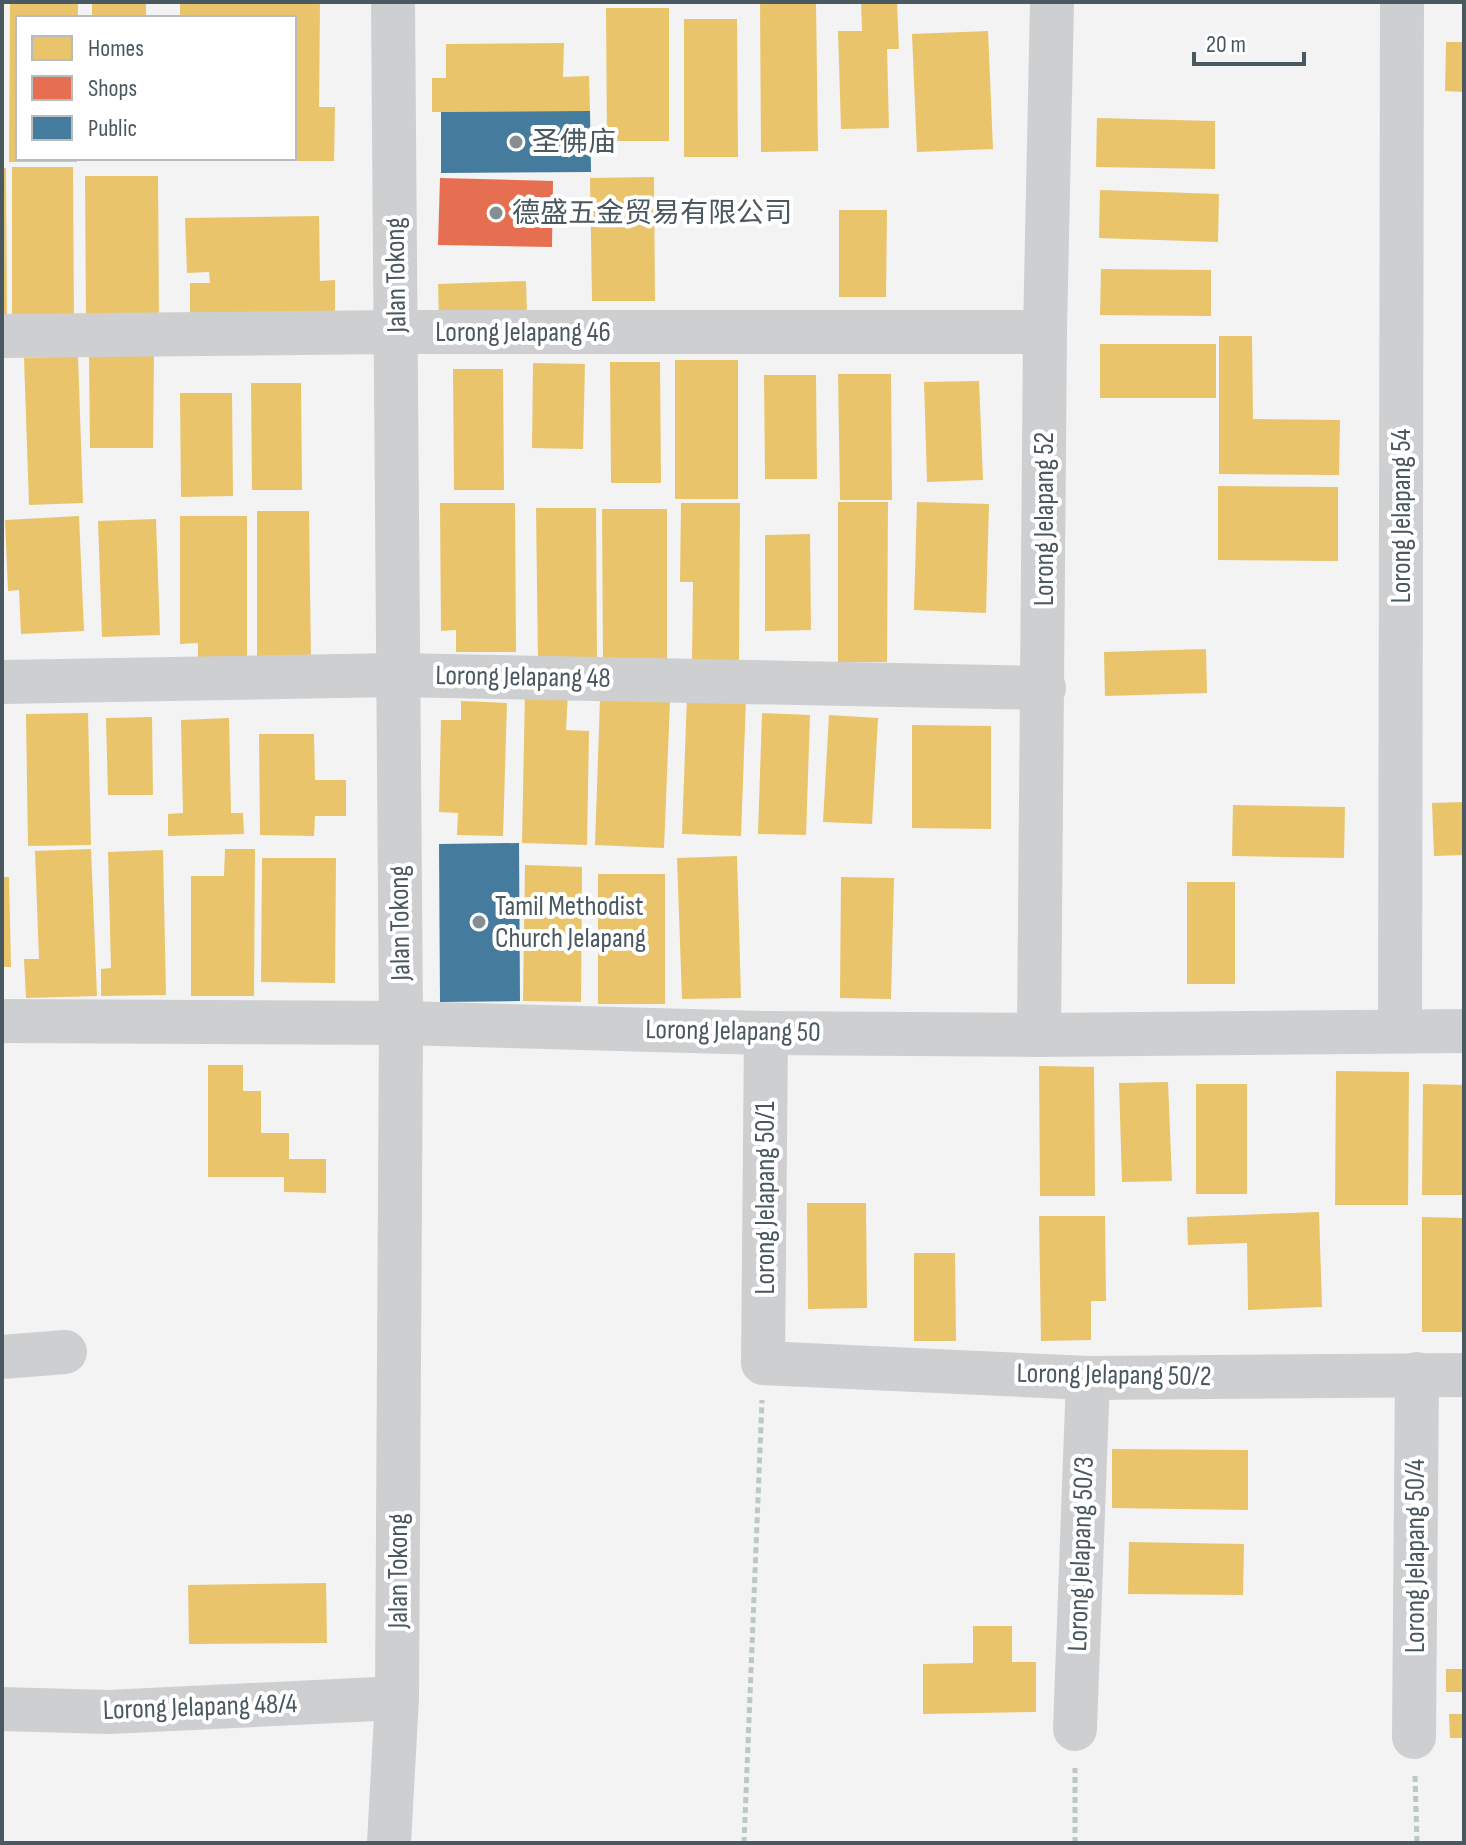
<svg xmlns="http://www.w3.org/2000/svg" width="1466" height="1845" viewBox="0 0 1466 1845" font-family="'Sofia Sans Condensed','Noto Sans SC',sans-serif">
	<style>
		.homes { fill: #e9c46a }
		.shops { fill: #e76f51 }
		.public { fill: #457b9d }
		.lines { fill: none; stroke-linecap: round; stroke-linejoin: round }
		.path { stroke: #bbc8c3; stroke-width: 5; stroke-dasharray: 6 4; stroke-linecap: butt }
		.minor { stroke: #cdcfd1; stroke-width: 44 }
		.poi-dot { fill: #858e93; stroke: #fff; stroke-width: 3 }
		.labels { text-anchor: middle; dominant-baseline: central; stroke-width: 8; stroke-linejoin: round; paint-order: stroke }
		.poi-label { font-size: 28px; fill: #4a5860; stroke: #fff; text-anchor: start }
		.street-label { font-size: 28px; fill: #4a5860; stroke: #fff }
	</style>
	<rect width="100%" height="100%" fill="#f3f3f3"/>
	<!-- homes -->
	<g class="homes">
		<polygon points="10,2 78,2 78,18 18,18 18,158 77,158 77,162 9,162"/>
		<rect x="92" y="2" width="54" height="16"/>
		<polygon points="180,2 320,2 319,107 335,107 334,161 256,161 256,158 294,158 294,18 180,18"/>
		<polygon points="760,2 816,2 818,151 761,152"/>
		<polygon points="861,2 897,2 899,49 887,49 889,128 841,129 838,31 862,31"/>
		<polygon points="606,8 669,8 669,141 607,141"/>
		<polygon points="684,19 737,19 738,157 684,157"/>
		<polygon points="988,31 993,149 917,152 912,34"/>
		<polygon points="1446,42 1464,42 1464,92 1445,91"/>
		<polygon points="564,43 563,77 589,76 590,111 432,112 432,78 446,78 446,44"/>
		<polygon points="1097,118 1215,121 1215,169 1096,167"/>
		<polygon points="12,167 73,167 74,326 12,326"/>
		<polygon points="2,168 6,168 7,325 2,325"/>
		<polygon points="85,176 158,176 159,325 86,325"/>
		<polygon points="654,177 655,301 592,301 590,178"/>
		<polygon points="1100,190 1219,194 1218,242 1099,238"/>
		<polygon points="839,210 887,210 886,297 839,297"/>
		<polygon points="319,216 320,281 335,280 335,323 190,326 190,283 210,283 209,272 187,273 185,218"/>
		<polygon points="1101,269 1211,270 1211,316 1100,315"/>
		<polygon points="526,281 527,315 439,318 438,284"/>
		<polygon points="1219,336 1252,336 1253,419 1340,420 1339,475 1219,474"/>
		<rect x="1100" y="344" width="116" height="54"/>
		<polygon points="89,354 154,354 153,448 90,448"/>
		<polygon points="78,356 83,503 29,505 24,358"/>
		<rect x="675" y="360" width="63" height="139"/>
		<polygon points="610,362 660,362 661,483 611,483"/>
		<polygon points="533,363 585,364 583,449 532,448"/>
		<polygon points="453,369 503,369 504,490 454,490"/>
		<polygon points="838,374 891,374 892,500 840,500"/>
		<polygon points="764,375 816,375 817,479 765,479"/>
		<polygon points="979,381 983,480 927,482 924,382"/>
		<polygon points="251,383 301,383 302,490 252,490"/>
		<polygon points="180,393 232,393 233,496 181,497"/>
		<polygon points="1218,486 1338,487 1338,561 1218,560"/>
		<polygon points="838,502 888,502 887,662 838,662"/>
		<polygon points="917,502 989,504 986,613 914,610"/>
		<polygon points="440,503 515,503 516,652 456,652 456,630 441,631"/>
		<polygon points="681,503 740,503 739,663 692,662 693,582 680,582"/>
		<polygon points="536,508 596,508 597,662 538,662"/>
		<polygon points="602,509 667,509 667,664 603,664"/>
		<polygon points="257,511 309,511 311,663 257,664"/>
		<polygon points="79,516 84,631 21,634 19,590 8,591 5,520"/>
		<polygon points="180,516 247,516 247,666 198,666 198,643 180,644"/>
		<polygon points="156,519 160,635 102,637 98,521"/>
		<polygon points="810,534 811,630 765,631 765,535"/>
		<polygon points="1206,649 1207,693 1105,696 1104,652"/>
		<polygon points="525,691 568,692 566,730 589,731 587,845 522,843"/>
		<polygon points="687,696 746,698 741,836 682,834"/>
		<polygon points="600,699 670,702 664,848 595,845"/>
		<polygon points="461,701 507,703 503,836 457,835 458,813 439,812 441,720 461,720"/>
		<polygon points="88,713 91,845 28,846 26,714"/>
		<polygon points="762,713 810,715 806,835 758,834"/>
		<polygon points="829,715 878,718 872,824 823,822"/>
		<polygon points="152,717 153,795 108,795 106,718"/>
		<polygon points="229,718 231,813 243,813 244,834 168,836 168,814 183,813 181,720"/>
		<polygon points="912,725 991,726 991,829 912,828"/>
		<polygon points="259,734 314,734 315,780 346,780 346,816 315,816 314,836 260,835"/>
		<polygon points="1464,802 1464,855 1434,856 1432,803"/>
		<polygon points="1233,805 1345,807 1344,858 1232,856"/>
		<polygon points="91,849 97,996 26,998 24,959 39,959 35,851"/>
		<polygon points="225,849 255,849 254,996 191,996 191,876 224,876"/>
		<polygon points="163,850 166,995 101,996 101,969 111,968 108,852"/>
		<polygon points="737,856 741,998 682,999 677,858"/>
		<polygon points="262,858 336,858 335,983 261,982"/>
		<polygon points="525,865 582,867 581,1002 523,1001"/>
		<rect x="598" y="874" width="67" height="130"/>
		<polygon points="2,877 9,877 11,967 2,967"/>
		<polygon points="841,877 894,878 891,999 840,998"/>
		<rect x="1187" y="882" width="48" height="102"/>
		<polygon points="208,1065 243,1065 243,1091 261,1091 261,1133 289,1133 289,1159 326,1159 326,1193 284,1192 284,1177 208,1177"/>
		<polygon points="1039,1066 1094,1067 1095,1196 1040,1196"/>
		<polygon points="1336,1071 1409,1072 1408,1205 1335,1205"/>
		<polygon points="1168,1082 1172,1181 1122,1182 1119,1083"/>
		<rect x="1196" y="1084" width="51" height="110"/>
		<polygon points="1423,1084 1464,1085 1464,1195 1422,1195"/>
		<polygon points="807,1203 866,1203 867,1308 808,1309"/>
		<polygon points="1319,1212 1322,1307 1248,1310 1247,1243 1188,1245 1187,1217"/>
		<polygon points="1039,1216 1105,1216 1106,1301 1091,1301 1091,1340 1041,1341"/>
		<polygon points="1422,1217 1464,1218 1464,1332 1422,1332"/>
		<polygon points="914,1253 955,1253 956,1341 914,1341"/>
		<polygon points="1112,1449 1248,1450 1248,1510 1112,1508"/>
		<polygon points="1129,1542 1244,1544 1243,1595 1128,1594"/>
		<polygon points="326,1583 327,1643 189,1644 188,1585"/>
		<polygon points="973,1626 1012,1626 1012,1662 1036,1662 1036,1712 923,1714 923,1664 973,1663"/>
		<rect x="1446" y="1669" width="18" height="23"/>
		<polygon points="1449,1714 1464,1714 1464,1738 1450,1738"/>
	</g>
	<!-- shops -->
	<polygon class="shops" points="440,178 553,181 552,247 438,245"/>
	<!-- public -->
	<g class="public">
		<polygon points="590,111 591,172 441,173 441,112"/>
		<polygon points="519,843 520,1001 440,1002 439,844"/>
	</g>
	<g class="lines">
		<!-- path -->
		<g class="path">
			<polyline points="1415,1776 1417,1843"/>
			<polyline points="744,1843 762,1400"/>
			<polyline points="1075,1843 1075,1768"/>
		</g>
		<!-- minor -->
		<g class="minor">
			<polyline points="2,336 397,332 1045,332"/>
			<polyline points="2,682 397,675 1044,688"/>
			<polyline points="2,1021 401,1023 766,1033 1039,1035 1464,1031"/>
			<polyline points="1400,1031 1402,2"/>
			<polyline points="766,1033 763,1363 1088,1378 1464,1375"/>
			<polyline points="1039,1035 1045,332 1052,2"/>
			<polyline points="2,1357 65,1352"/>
			<polyline points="2,1709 109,1712 397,1698"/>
			<polyline points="1075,1729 1088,1378"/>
			<polyline points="1414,1737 1417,1374"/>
			<polyline points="389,1843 397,1698 401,1023 393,2"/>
		</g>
	</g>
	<!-- markers -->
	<g class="poi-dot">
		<circle cx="516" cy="142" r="8"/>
		<circle cx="496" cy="213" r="8"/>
		<circle cx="479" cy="922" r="8"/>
	</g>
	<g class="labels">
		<!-- poi labels -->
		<g class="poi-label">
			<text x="532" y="142">圣佛庙</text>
			<text x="512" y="213">德盛五金贸易有限公司</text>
			<text x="495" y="906">Tamil Methodist<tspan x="495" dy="32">Church Jelapang</tspan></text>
		</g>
		<!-- street labels -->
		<g class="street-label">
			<text transform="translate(396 275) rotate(-91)">Jalan Tokong</text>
			<text x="523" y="332">Lorong Jelapang 46</text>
			<text transform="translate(1401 516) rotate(-90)">Lorong Jelapang 54</text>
			<text transform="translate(1044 519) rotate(-90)">Lorong Jelapang 52</text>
			<text transform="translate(523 677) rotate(1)">Lorong Jelapang 48</text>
			<text transform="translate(400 923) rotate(-91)">Jalan Tokong</text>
			<text transform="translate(733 1031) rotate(1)">Lorong Jelapang 50</text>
			<text transform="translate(765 1198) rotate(-90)">Lorong Jelapang 50/1</text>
			<text transform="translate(1114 1375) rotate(1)">Lorong Jelapang 50/2</text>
			<text transform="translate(1081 1554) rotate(-88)">Lorong Jelapang 50/3</text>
			<text transform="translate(1415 1556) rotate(-90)">Lorong Jelapang 50/4</text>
			<text transform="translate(398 1571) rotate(-90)">Jalan Tokong</text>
			<text transform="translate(200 1707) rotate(-2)">Lorong Jelapang 48/4</text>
		</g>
	</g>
	<!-- border -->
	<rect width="1466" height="1845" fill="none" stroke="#4a5860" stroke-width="8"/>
	<!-- legend -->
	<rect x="16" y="16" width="280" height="144" fill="#ffffff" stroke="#b7bcbf" stroke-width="2"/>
	<rect x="32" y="36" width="40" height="24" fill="#e9c46a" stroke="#b7bcbf" stroke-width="2"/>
	<text x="88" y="56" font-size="24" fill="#4a5860">Homes</text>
	<rect x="32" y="76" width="40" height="24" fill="#e76f51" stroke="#b7bcbf" stroke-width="2"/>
	<text x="88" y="96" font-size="24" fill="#4a5860">Shops</text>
	<rect x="32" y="116" width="40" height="24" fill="#457b9d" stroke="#b7bcbf" stroke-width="2"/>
	<text x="88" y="136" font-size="24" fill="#4a5860">Public</text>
	<!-- scale -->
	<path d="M1194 52v12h110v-12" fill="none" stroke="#4a5860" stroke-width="4"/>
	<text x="1206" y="52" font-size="24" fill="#4a5860" stroke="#ffffff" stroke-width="6" paint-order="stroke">20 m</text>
</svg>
